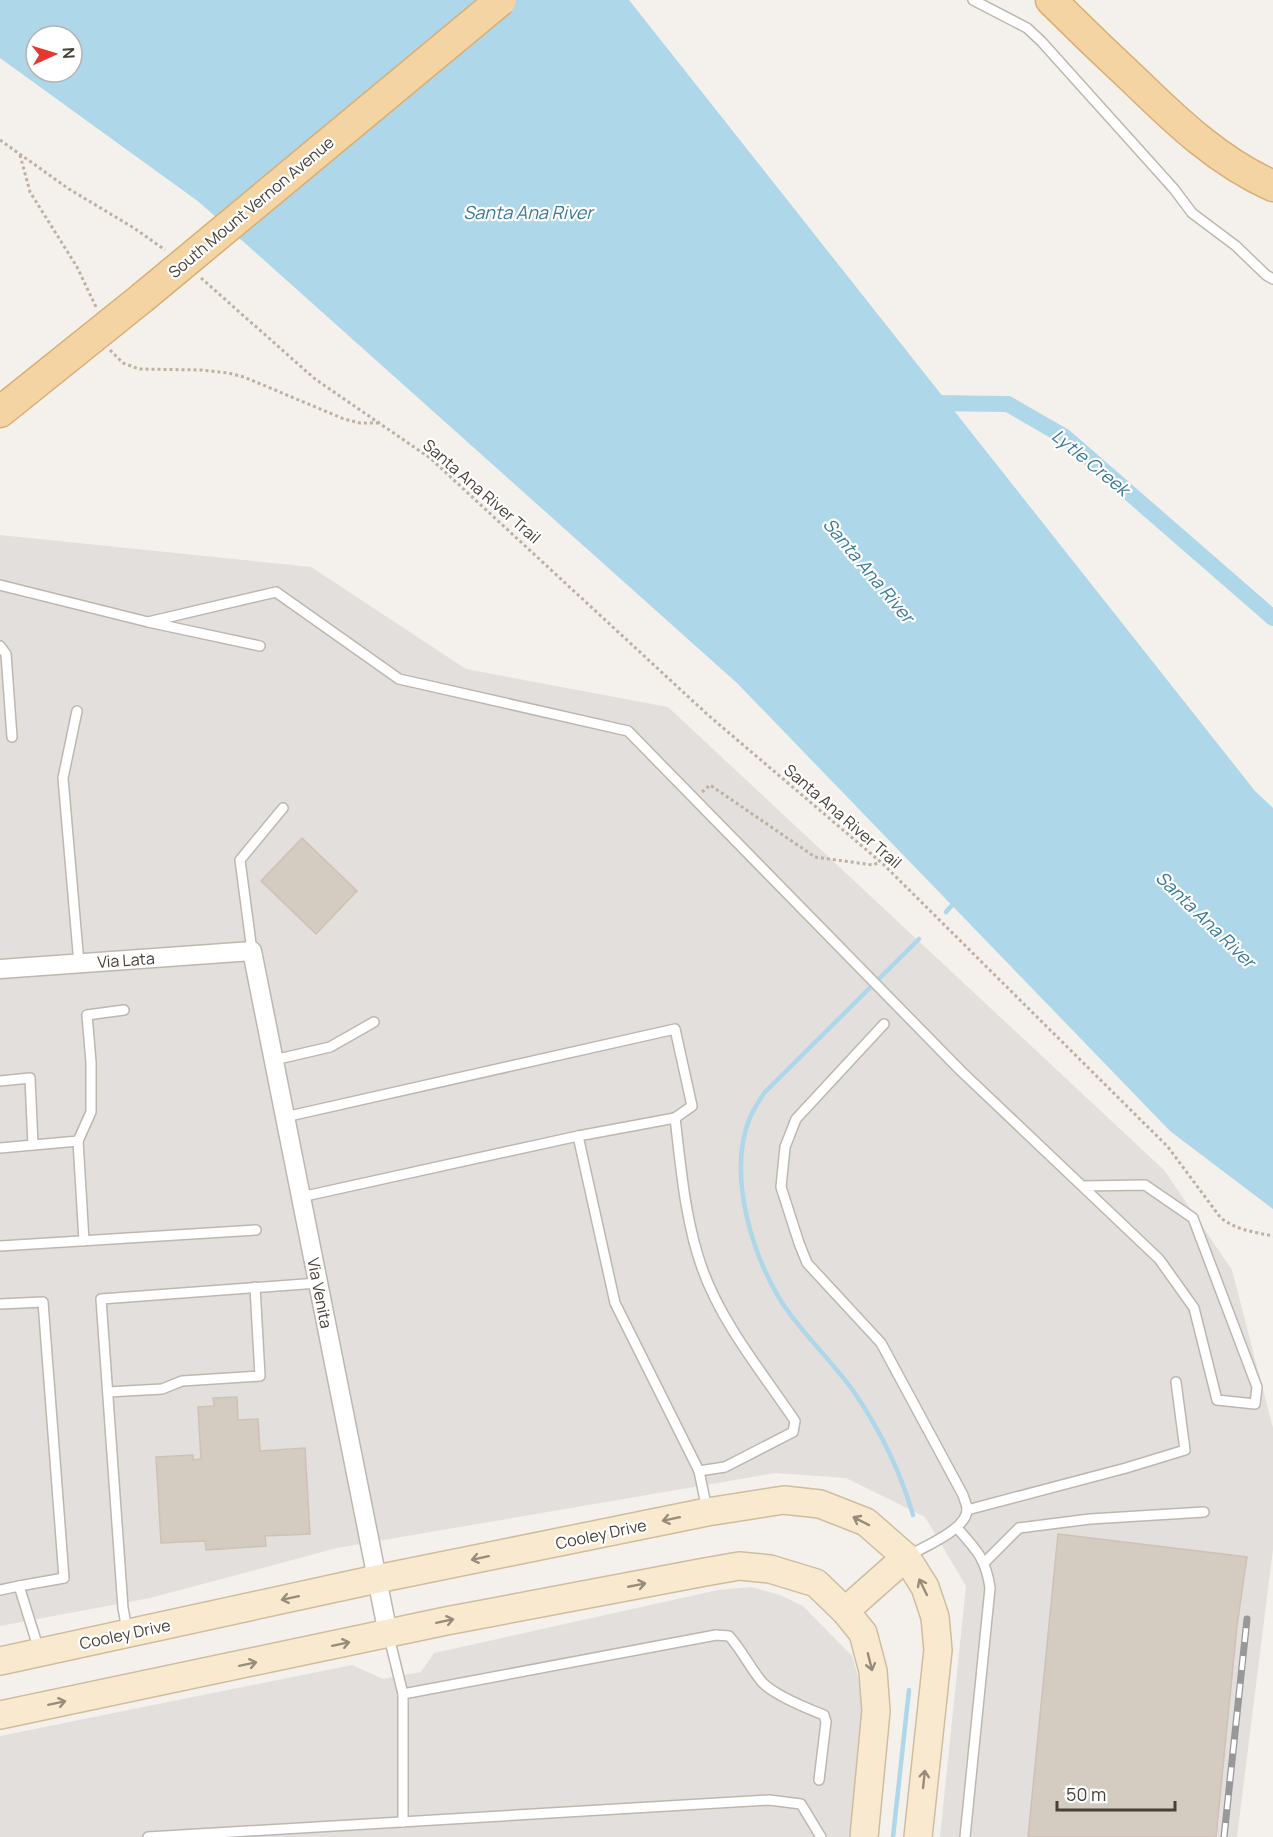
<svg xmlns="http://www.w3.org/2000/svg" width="1273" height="1837" viewBox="0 0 1273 1837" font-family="Manrope,sans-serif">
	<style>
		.industrial { fill: #e3dfdc }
		.water { fill: #aed7e9; fill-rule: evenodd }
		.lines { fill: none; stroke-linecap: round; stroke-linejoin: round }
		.stream { stroke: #aed7e9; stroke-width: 4.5 }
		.canal { stroke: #aed7e9; stroke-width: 16 }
		.building { fill: #d4cbc1; stroke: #cec2b5; stroke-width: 1.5 }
		.lane-casing { stroke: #beb7ae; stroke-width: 12 }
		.street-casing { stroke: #beb7ae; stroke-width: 21 }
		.secondary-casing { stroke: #cebd9f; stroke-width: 30 }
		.primary-casing { stroke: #d8af75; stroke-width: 33 }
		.path { stroke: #beb1a1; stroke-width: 3; stroke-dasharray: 3 3; stroke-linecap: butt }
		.lane { stroke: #fff; stroke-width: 9 }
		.street { stroke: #fff; stroke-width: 18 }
		.secondary { stroke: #f9eacf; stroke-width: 27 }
		.primary { stroke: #f4d4a3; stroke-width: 30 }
		.rail-casing { stroke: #989898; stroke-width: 7 }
		.rail { stroke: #fff; stroke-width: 4.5; stroke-dasharray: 14; stroke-linecap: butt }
		.primary-bridge-casing { stroke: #d8af75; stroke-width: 33; stroke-linecap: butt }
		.primary-bridge { stroke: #f4d4a3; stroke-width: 30 }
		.oneway { stroke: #978c7c }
		.labels { text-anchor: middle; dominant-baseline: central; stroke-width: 4.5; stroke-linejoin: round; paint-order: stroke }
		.street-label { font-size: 16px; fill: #474039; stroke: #fff }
		.water-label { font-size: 18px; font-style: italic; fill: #397a99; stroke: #fff }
	</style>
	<rect width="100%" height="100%" fill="#f4f0eb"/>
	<!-- industrial -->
	<g class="industrial">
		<polygon points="0,535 311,567 466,669 668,707 1164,1170 1232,1270 1273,1428 1273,1549 1237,1837 940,1837 966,1586 925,1517 846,1478 775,1473 337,1548 150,1598 0,1626"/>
		<polygon points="751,1587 780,1595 803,1606 852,1656 864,1697 852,1837 0,1837 0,1736 352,1665 383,1679 421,1672 434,1653 718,1590"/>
	</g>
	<!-- water -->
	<path class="water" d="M0,0H629L1255,791L1273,808V1209L1170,1131L737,683L199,202L0,58ZM36,36H72V72H36Z"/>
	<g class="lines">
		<!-- stream -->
		<g class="stream">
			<polyline points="946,912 954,903"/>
			<path d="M913,1515C900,1470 880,1430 854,1392C835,1365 810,1341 790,1314C754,1266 725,1174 751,1115C755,1107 760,1099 765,1092L919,939"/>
			<polyline points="893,1837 909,1690"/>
		</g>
		<!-- canal -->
		<polyline class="canal" points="928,403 1008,404 1065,437 1273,618"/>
	</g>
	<!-- building -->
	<g class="building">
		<polygon points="302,838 357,891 316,934 261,881"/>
		<polygon points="237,1397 238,1420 258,1419 260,1451 305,1448 310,1534 265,1536 266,1546 206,1550 205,1541 161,1543 156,1457 193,1455 193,1460 201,1459 198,1407 214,1406 213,1398"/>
		<polygon points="1058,1534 1247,1557 1237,1626 1216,1837 1028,1837"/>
	</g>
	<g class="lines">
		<defs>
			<g id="lane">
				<polyline points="973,0 1027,28 1041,41 1174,189 1192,213 1236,246 1266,275 1273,279"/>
				<polyline points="0,585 148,622 260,646"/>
				<polyline points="148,622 276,592 399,679 628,731 961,1071 1159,1259 1194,1308 1217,1400 1255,1404 1257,1387 1193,1218 1145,1185 1082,1186"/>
				<polyline points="0,646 6,654 12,737"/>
				<polyline points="77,711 63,778 79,964"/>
				<polyline points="252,951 240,860 283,808"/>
				<path d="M884,1024L796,1119L785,1147L781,1187L799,1243L807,1263L881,1343L963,1495C964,1499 967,1505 967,1509C968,1529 923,1547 908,1556"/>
				<polyline points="274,1060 330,1047 374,1022"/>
				<polyline points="0,1081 30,1078 33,1145"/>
				<path d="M285,1117L675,1029L692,1106L675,1118C681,1168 685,1220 702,1268C722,1324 762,1372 795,1421L793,1432L725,1467L699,1471L707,1510"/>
				<polyline points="578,1136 615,1303 699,1471"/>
				<polyline points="78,1141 84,1241"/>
				<polyline points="0,1148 78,1141 91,1112 91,1062 87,1015 124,1010"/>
				<polyline points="301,1197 578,1136 675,1118"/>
				<polyline points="0,1246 256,1230"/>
				<polyline points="0,1304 43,1302 64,1578 19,1586"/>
				<polyline points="108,1392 162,1389 182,1381 260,1376 255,1287"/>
				<polyline points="967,1510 1126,1468 1185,1450 1176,1382"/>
				<path d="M957,1528C976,1549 986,1559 990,1588L965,1837"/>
				<polyline points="985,1562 1019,1528 1090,1519 1204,1512"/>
				<polyline points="0,1590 19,1586 39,1650"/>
				<polyline points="127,1630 123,1608 101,1299 318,1283"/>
				<polyline points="389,1637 403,1694 403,1822"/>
				<path d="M403,1694L716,1635L729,1636C742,1650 750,1668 762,1682C774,1695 806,1708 824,1715L826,1722L819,1780"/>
				<polyline points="148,1837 769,1800 801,1804 821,1837"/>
			</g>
			<polyline id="street" points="0,969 252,951 388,1634"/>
			<g id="secondary">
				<polyline points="845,1611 906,1557"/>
				<polyline points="0,1661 377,1579 707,1512 784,1500 820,1504 866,1522 906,1557 925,1587 935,1617 938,1650 918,1837"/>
				<polyline points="0,1715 446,1621 705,1572 739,1566 770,1569 816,1583 845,1611 863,1633 873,1671 876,1711 864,1837"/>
			</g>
			<g id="primary">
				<path d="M1051,0C1078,27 1106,54 1134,80C1176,121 1219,162 1273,186"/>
				<polyline points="0,412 142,298"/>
			</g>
		</defs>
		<!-- lane casing -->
		<use href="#lane" class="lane-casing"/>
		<!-- street casing -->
		<use href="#street" class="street-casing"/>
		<!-- secondary casing -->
		<use href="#secondary" class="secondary-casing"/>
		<!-- primary casing -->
		<use href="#primary" class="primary-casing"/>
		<!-- path -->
		<g class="path">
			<polyline points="0,140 69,189 134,228 165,250"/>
			<polyline points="20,155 30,192 77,267 96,307"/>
			<path d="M201,278L315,379L430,458L708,715L883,864L1168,1147L1220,1217C1235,1230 1254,1232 1273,1236"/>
			<polyline points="110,350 123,363 139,369 202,370 228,373 244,377 344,419 360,423 378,423"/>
			<polyline points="702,792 710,785 815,857 873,865 880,862"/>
		</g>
		<!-- lane -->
		<use href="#lane" class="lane"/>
		<!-- street -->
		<use href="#street" class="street"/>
		<!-- secondary -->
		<use href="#secondary" class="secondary"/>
		<!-- primary -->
		<use href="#primary" class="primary"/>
		<defs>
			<polyline id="rail" points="1224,1837 1247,1619"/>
		</defs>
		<!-- rail casing -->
		<use href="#rail" class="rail-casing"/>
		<!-- rail -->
		<use href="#rail" class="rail"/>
		<defs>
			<polyline id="primary-bridge" points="142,298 501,0"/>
		</defs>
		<!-- primary-bridge casing -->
		<use href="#primary-bridge" class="primary-bridge-casing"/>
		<!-- primary-bridge -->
		<use href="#primary-bridge" class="primary-bridge"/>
	</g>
	<!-- one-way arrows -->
	<defs><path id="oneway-shaft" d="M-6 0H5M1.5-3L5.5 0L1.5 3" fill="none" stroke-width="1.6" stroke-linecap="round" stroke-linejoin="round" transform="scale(1.5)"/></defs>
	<g class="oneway">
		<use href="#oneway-shaft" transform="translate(671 1519) rotate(168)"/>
		<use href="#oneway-shaft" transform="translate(861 1521) rotate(-153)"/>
		<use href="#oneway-shaft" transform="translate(480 1558) rotate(168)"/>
		<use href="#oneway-shaft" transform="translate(637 1585) rotate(-11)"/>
		<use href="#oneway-shaft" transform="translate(923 1587) rotate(-116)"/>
		<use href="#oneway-shaft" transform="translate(290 1598) rotate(168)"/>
		<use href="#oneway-shaft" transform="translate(445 1621) rotate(-12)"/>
		<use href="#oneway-shaft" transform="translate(341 1644) rotate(-12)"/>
		<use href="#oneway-shaft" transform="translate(870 1662) rotate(76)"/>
		<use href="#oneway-shaft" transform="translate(248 1664) rotate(-12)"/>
		<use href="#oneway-shaft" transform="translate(57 1703) rotate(-12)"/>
		<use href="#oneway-shaft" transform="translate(924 1779) rotate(-84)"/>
	</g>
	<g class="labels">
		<!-- street labels -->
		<g class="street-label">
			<text transform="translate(251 207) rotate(-40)">South Mount Vernon Avenue</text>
			<text transform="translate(482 491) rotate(41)">Santa Ana River Trail</text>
			<text transform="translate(843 816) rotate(41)">Santa Ana River Trail</text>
			<text transform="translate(126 960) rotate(-4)">Via Lata</text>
			<text transform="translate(320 1293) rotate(79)">Via Venita</text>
			<text transform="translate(601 1534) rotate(-12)">Cooley Drive</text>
			<text transform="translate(125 1634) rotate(-12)">Cooley Drive</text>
		</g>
		<!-- water labels -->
		<g class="water-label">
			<text x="528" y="212">Santa Ana River</text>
			<text transform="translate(1091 462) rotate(39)">Lytle Creek</text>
			<text transform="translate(869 570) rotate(50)">Santa Ana River</text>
			<text transform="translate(1206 919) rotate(44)">Santa Ana River</text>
		</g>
	</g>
	<!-- north arrow -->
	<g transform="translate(54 54) rotate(86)"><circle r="28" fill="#ffffff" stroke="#b5b3b0" stroke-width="1.5"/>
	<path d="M0-4.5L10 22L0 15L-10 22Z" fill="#e33932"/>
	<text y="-9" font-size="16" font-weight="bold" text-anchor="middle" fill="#474039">N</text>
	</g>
	<!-- scale -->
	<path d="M1057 1801v9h118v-9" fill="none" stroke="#474039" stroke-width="3"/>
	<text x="1066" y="1801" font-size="18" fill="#474039" stroke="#ffffff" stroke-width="4.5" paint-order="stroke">50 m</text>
</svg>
